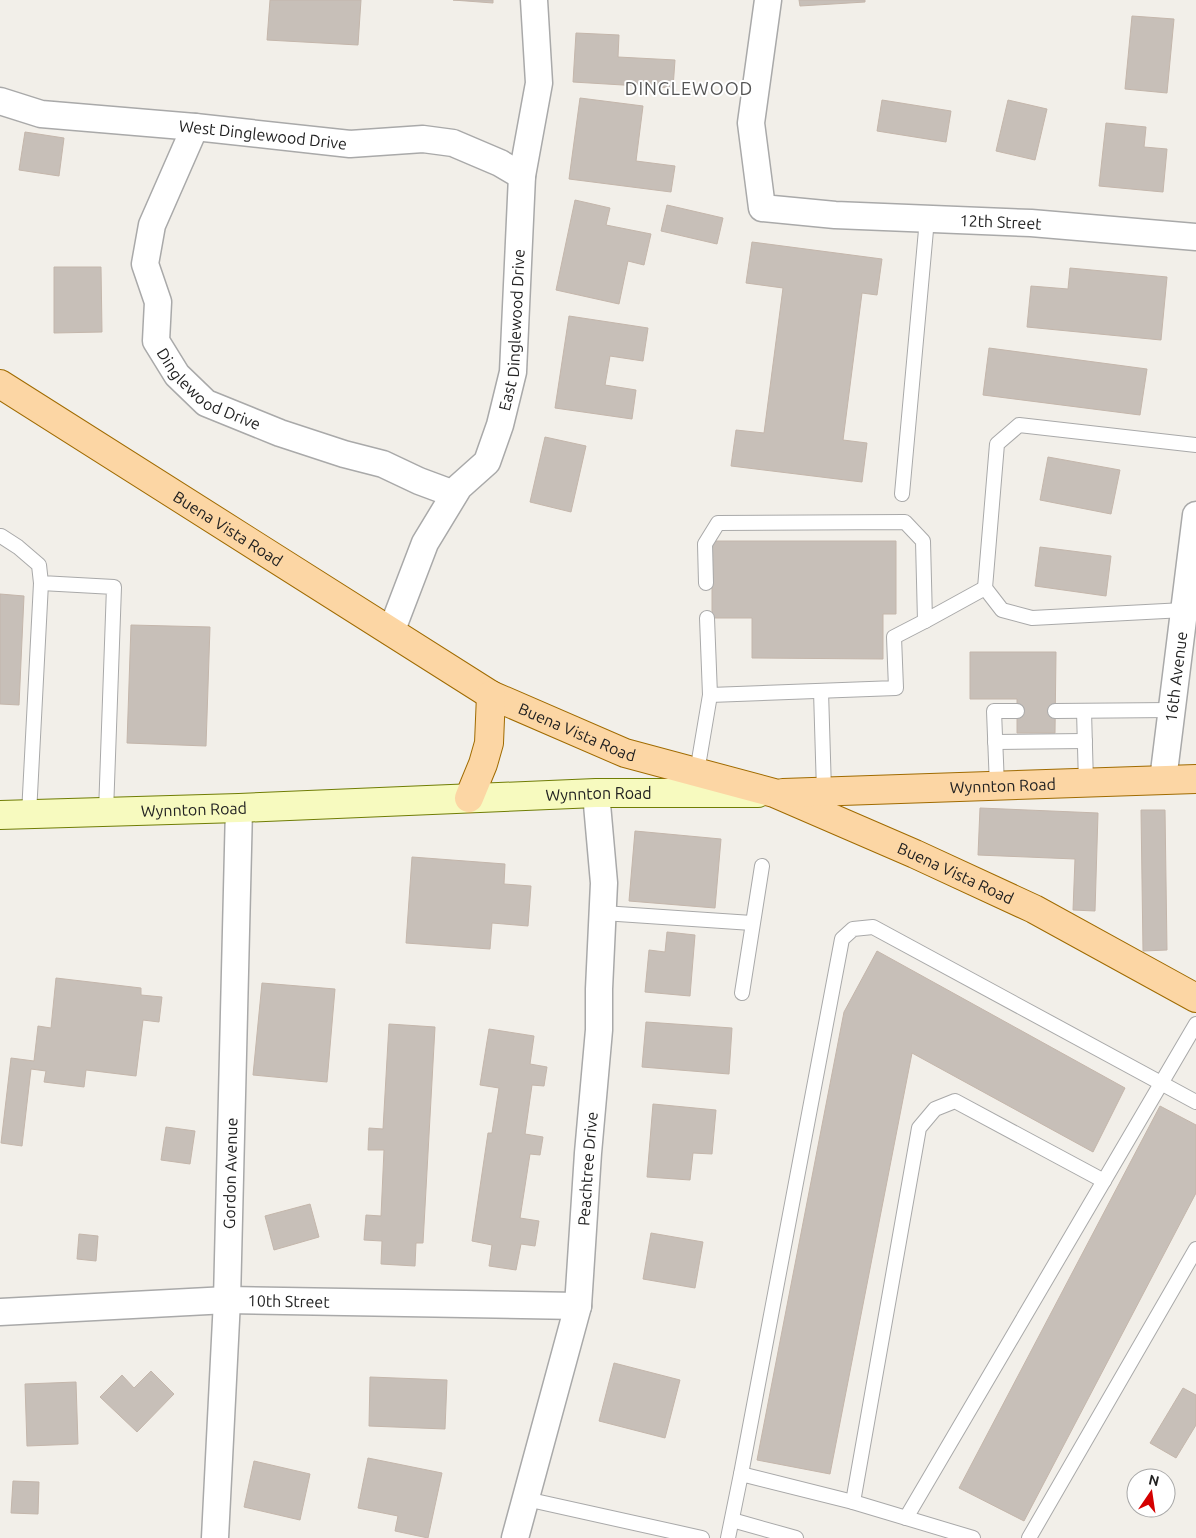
<svg xmlns="http://www.w3.org/2000/svg" width="1196" height="1538" viewBox="0 0 1196 1538" font-family="Ubuntu,sans-serif">
	<style>
		.building { fill: #c7bfb8; stroke: #c4b6ab }
		.lines { fill: none; stroke-linecap: round; stroke-linejoin: round }
		.service-casing { stroke: #a9a9a9; stroke-width: 16 }
		.minor-casing { stroke: #a9a9a9; stroke-width: 29 }
		.secondary-casing { stroke: #707d05; stroke-width: 30 }
		.primary-casing { stroke: #a06b00; stroke-width: 30 }
		.service { stroke: #fff; stroke-width: 14 }
		.minor { stroke: #fff; stroke-width: 26 }
		.secondary { stroke: #f7fabf; stroke-width: 28 }
		.primary { stroke: #fcd6a4; stroke-width: 28 }
		.labels { text-anchor: middle; dominant-baseline: central; stroke-width: 4; stroke-linejoin: round; paint-order: stroke }
		.street-label { font-size: 16px; fill: #222; stroke: #fff }
		.neighbourhood-label { font-size: 18px; letter-spacing: 1px; fill: #555; stroke: #fff }
	</style>
	<rect width="100%" height="100%" fill="#f2efe9"/>
	<!-- building -->
	<g class="building">
		<polygon points="270,0 361,0 358,45 267,40"/>
		<polygon points="453,0 493,0 493,3"/>
		<polygon points="799,0 865,0 865,2 800,6"/>
		<polygon points="1132,16 1174,19 1167,93 1125,89"/>
		<polygon points="576,33 619,35 618,57 675,60 673,88 573,82"/>
		<polygon points="580,98 643,106 636,161 675,166 671,192 569,179"/>
		<polygon points="882,100 951,111 946,142 877,131"/>
		<polygon points="1008,100 1047,109 1035,160 996,151"/>
		<polygon points="1106,123 1146,127 1144,147 1167,149 1163,192 1099,186"/>
		<polygon points="25,132 64,138 59,176 19,170"/>
		<polygon points="575,200 610,208 606,225 651,234 644,265 628,261 619,304 556,290"/>
		<polygon points="667,205 723,218 717,244 661,231"/>
		<polygon points="752,242 882,259 877,295 862,293 843,440 867,443 862,482 731,466 736,430 764,433 783,288 746,283"/>
		<polygon points="54,267 101,267 102,332 54,333"/>
		<polygon points="1070,268 1167,277 1161,340 1027,327 1031,286 1068,289"/>
		<polygon points="569,316 648,328 643,361 610,356 605,385 636,390 632,419 555,408"/>
		<polygon points="989,348 1147,369 1140,415 983,395"/>
		<polygon points="545,437 586,446 571,512 530,502"/>
		<polygon points="1048,457 1120,470 1111,514 1040,500"/>
		<polygon points="712,541 896,541 896,614 883,614 883,659 752,658 752,618 712,618"/>
		<polygon points="1040,547 1111,556 1106,596 1035,586"/>
		<polygon points="0,594 24,596 19,705 0,704"/>
		<polygon points="131,625 210,627 206,746 127,743"/>
		<polygon points="970,652 1056,652 1055,733 1017,733 1017,699 970,699"/>
		<polygon points="980,808 1098,813 1095,911 1073,910 1075,859 978,855"/>
		<polygon points="1141,810 1165,810 1167,950 1143,951"/>
		<polygon points="635,831 721,839 715,908 629,901"/>
		<polygon points="412,857 505,864 504,884 531,886 528,926 492,923 490,949 406,943"/>
		<polygon points="667,932 695,935 690,996 645,992 649,950 665,952"/>
		<polygon points="877,951 1125,1088 1093,1152 912,1053 830,1474 757,1460 844,1012"/>
		<polygon points="56,978 141,988 141,995 162,997 159,1022 143,1020 136,1076 86,1070 84,1087 44,1082 46,1071 31,1069 22,1146 1,1143 11,1058 34,1061 38,1026 51,1028"/>
		<polygon points="262,983 335,989 327,1082 253,1075"/>
		<polygon points="646,1022 732,1028 729,1074 642,1067"/>
		<polygon points="389,1024 435,1027 423,1243 416,1243 415,1266 381,1264 382,1241 364,1240 366,1215 381,1216 384,1150 368,1150 369,1128 383,1129"/>
		<polygon points="489,1029 534,1036 530,1064 547,1067 544,1086 532,1085 525,1134 543,1137 540,1155 530,1154 520,1218 539,1221 535,1246 521,1244 516,1270 489,1266 492,1245 472,1241 488,1133 492,1133 499,1088 480,1085"/>
		<polygon points="653,1104 716,1110 712,1154 693,1153 690,1180 647,1177"/>
		<polygon points="1160,1106 1196,1125 1196,1193 1024,1521 959,1488"/>
		<polygon points="166,1127 195,1131 190,1164 161,1160"/>
		<polygon points="310,1204 319,1237 274,1250 265,1216"/>
		<polygon points="651,1233 703,1242 695,1288 643,1279"/>
		<polygon points="79,1234 98,1236 96,1261 77,1259"/>
		<polygon points="614,1363 680,1380 665,1438 599,1421"/>
		<polygon points="151,1371 174,1394 137,1432 100,1397 122,1375 134,1388"/>
		<polygon points="370,1377 447,1380 445,1429 369,1426"/>
		<polygon points="76,1382 78,1444 27,1446 25,1384"/>
		<polygon points="1183,1388 1196,1395 1196,1425 1176,1458 1150,1443"/>
		<polygon points="368,1458 442,1473 428,1538 395,1531 398,1516 358,1508"/>
		<polygon points="254,1461 310,1474 300,1520 244,1507"/>
		<polygon points="13,1481 39,1482 38,1514 11,1513"/>
	</g>
	<g class="lines">
		<defs>
			<g id="service">
				<polyline points="902,494 927,219"/>
				<polyline points="1,536 18,547 39,565 41,583 114,587 106,812"/>
				<polyline points="706,583 705,544 718,523 905,522 923,541 925,621 985,588"/>
				<polyline points="1184,610 1032,618 1002,610 985,588 997,444 1019,425 1196,445"/>
				<polyline points="821,691 824,791"/>
				<polyline points="710,695 896,688 894,637 925,621"/>
				<polyline points="1055,711 1171,710"/>
				<polyline points="1084,711 1086,783"/>
				<polyline points="995,742 1085,741"/>
				<polyline points="697,772 710,695 707,618"/>
				<polyline points="997,786 994,711 1017,711"/>
				<polyline points="29,814 41,583"/>
				<polyline points="603,913 752,923"/>
				<polyline points="742,993 762,866"/>
				<polyline points="741,1474 842,939 853,929 873,927 1196,1102"/>
				<polyline points="526,1499 702,1538"/>
				<polyline points="853,1502 919,1128 935,1109 955,1101 1104,1181"/>
				<polyline points="906,1518 1196,1024"/>
				<polyline points="732,1520 796,1538"/>
				<polyline points="728,1538 741,1474 853,1502 973,1538"/>
				<polyline points="1029,1538 1196,1249"/>
			</g>
			<g id="minor">
				<path id="s1" d="M768,0L751,123L762,208L835,215L1031,223L1196,237"/>
				<path id="s2" d="M0,101L41,114L195,127L350,144L423,139L453,143L500,163L522,176"/>
				<path id="s3" d="M195,127L152,225L145,264L158,302L156,341L177,375L206,403L280,433L344,454L383,464L419,481L454,494"/>
				<path id="s4" d="M391,632L425,543L459,487L487,462L500,425L513,372L522,176L539,83L534,0"/>
				<path id="s5" d="M1163,780L1196,515"/>
				<path id="s6" d="M0,1312L227,1300L578,1306"/>
				<path id="s7" d="M215,1538L227,1300L239,808"/>
				<path id="s8" d="M515,1538L578,1306L588,1153L599,1030V989L604,883L596,793"/>
			</g>
			<g id="secondary">
				<path id="s9" d="M0,815L239,808L596,793H758"/>
			</g>
			<g id="primary">
				<path id="s10" d="M0,384L491,695L625,753L774,793L915,854L1034,909L1196,998"/>
				<path id="s11" d="M783,793L1196,779"/>
				<polyline points="469,798 483,764 489,743 491,695"/>
			</g>
		</defs>
		<!-- service casing -->
		<use href="#service" class="service-casing"/>
		<!-- minor casing -->
		<use href="#minor" class="minor-casing"/>
		<!-- secondary casing -->
		<use href="#secondary" class="secondary-casing"/>
		<!-- primary casing -->
		<use href="#primary" class="primary-casing"/>
		<!-- service -->
		<use href="#service" class="service"/>
		<!-- minor -->
		<use href="#minor" class="minor"/>
		<!-- secondary -->
		<use href="#secondary" class="secondary"/>
		<!-- primary -->
		<use href="#primary" class="primary"/>
	</g>
	<g class="labels">
		<!-- street labels -->
		<g class="street-label">
			<text stroke="none"><textPath href="#s2" startOffset="266">West Dinglewood Drive</textPath></text>
			<text stroke="none"><textPath href="#s1" startOffset="449">12th Street</textPath></text>
			<text stroke="none"><textPath href="#s4" startOffset="334">East Dinglewood Drive</textPath></text>
			<text stroke="none"><textPath href="#s3" startOffset="300">Dinglewood Drive</textPath></text>
			<text stroke="none"><textPath href="#s10" startOffset="270">Buena Vista Road</textPath></text>
			<text stroke="none"><textPath href="#s5" startOffset="104">16th Avenue</textPath></text>
			<text stroke="none"><textPath href="#s10" startOffset="675">Buena Vista Road</textPath></text>
			<text stroke="none"><textPath href="#s11" startOffset="220">Wynnton Road</textPath></text>
			<text stroke="none"><textPath href="#s9" startOffset="599">Wynnton Road</textPath></text>
			<text stroke="none"><textPath href="#s9" startOffset="194">Wynnton Road</textPath></text>
			<text stroke="none"><textPath href="#s10" startOffset="1080">Buena Vista Road</textPath></text>
			<text stroke="none"><textPath href="#s8" startOffset="378">Peachtree Drive</textPath></text>
			<text stroke="none"><textPath href="#s7" startOffset="365">Gordon Avenue</textPath></text>
			<text stroke="none"><textPath href="#s6" startOffset="289">10th Street</textPath></text>
		</g>
		<!-- neighbourhood labels -->
		<g class="neighbourhood-label">
			<text x="689" y="88">DINGLEWOOD</text>
		</g>
	</g>
	<!-- north arrow -->
	<g transform="translate(1151 1493) rotate(13)"><circle r="24" fill="#ffffff" stroke="#a7a7a7"/>
	<path d="M0-4L9 19L0 12L-9 19Z" fill="#d40000"/>
	<text y="-8" font-size="14" font-weight="bold" text-anchor="middle" fill="#222222">N</text>
	</g>
</svg>
